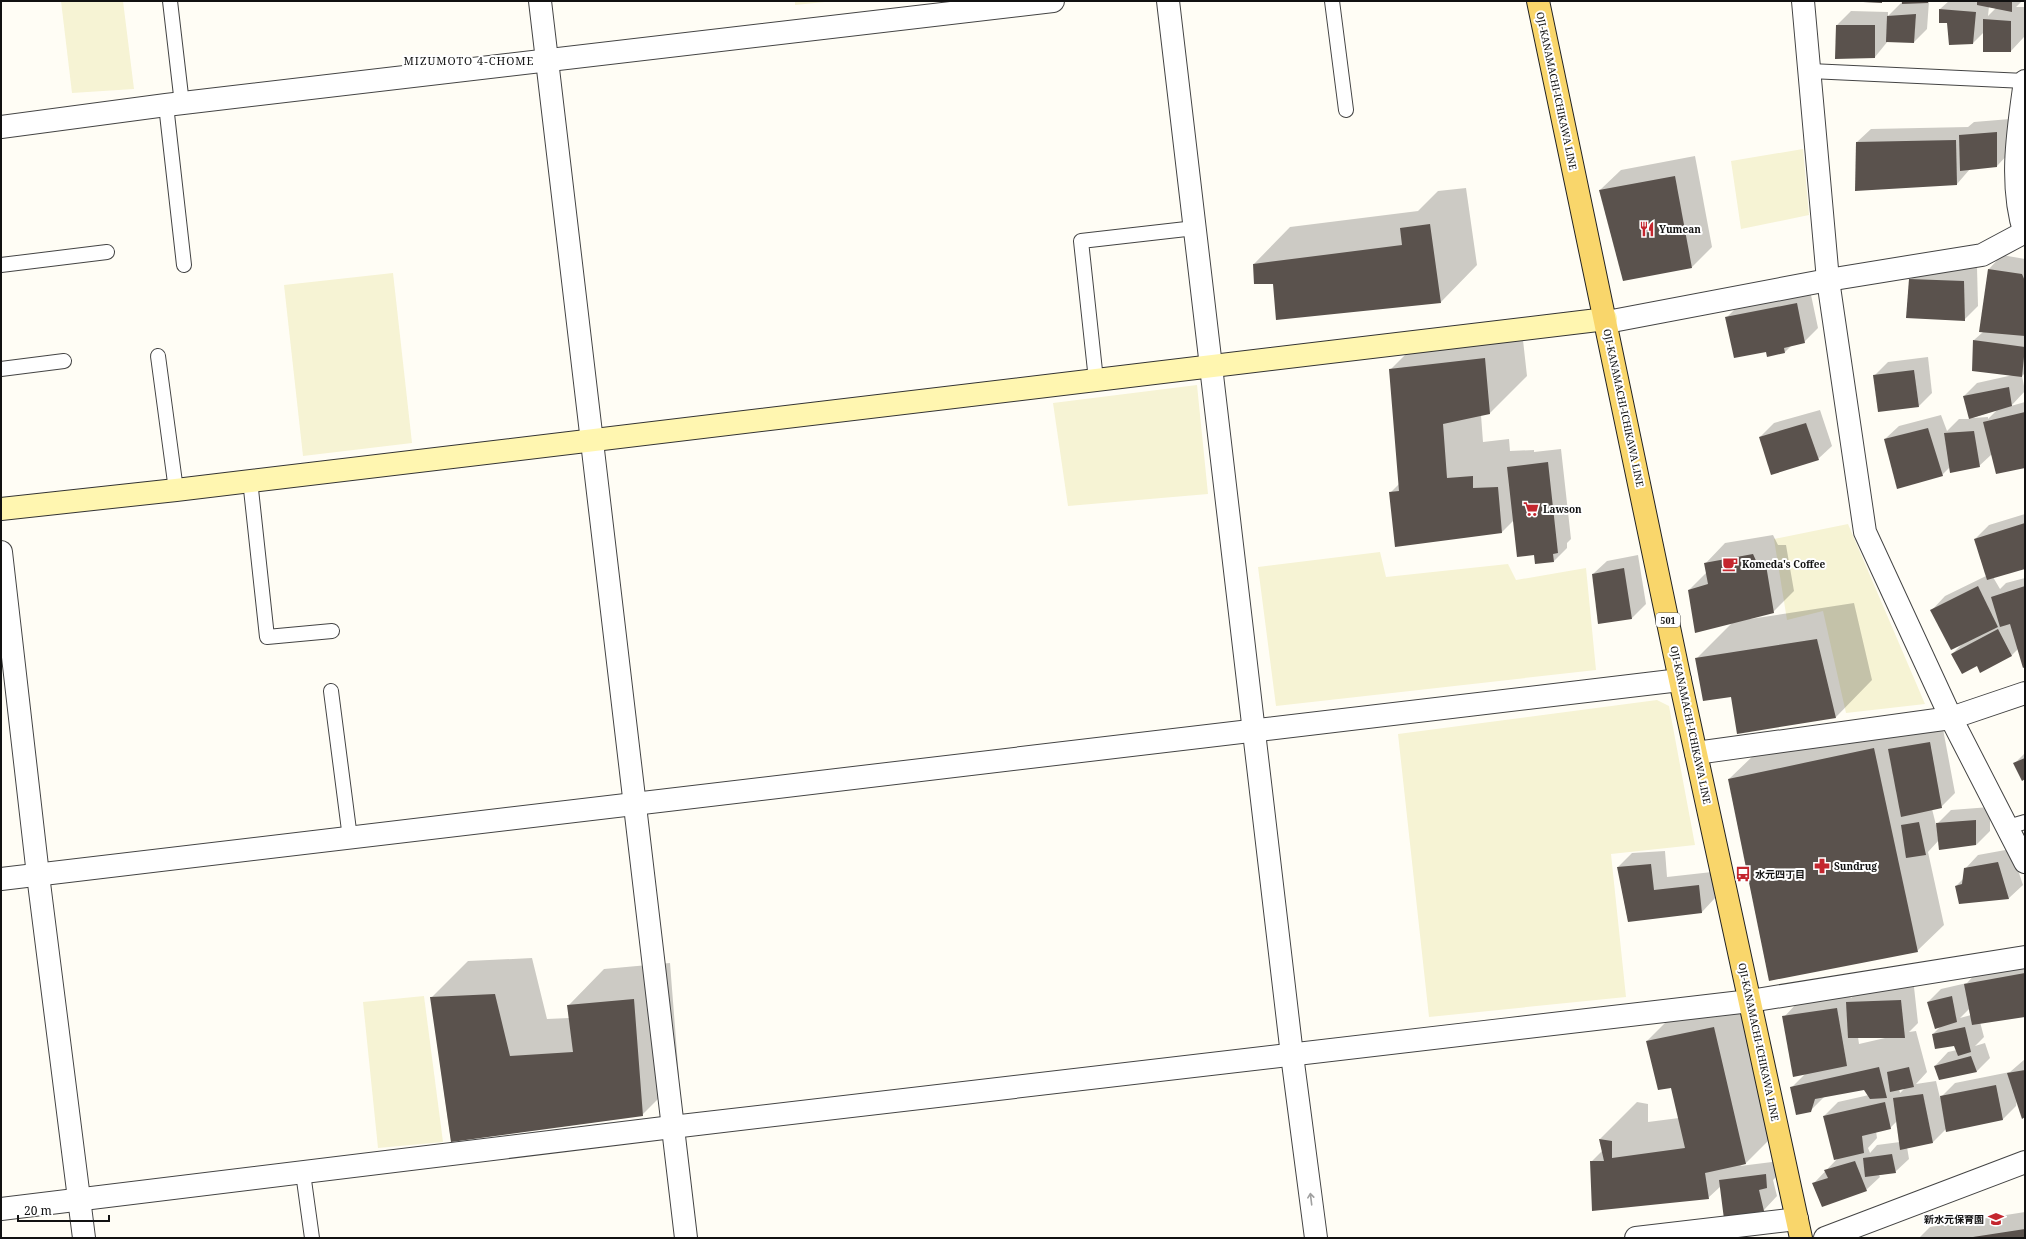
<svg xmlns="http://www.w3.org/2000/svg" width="2026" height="1239" viewBox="0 0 2026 1239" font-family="'Noto Serif','Noto Sans JP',serif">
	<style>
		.farmland { fill: #f6f3d4 }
		.shadow { fill: #0003; fill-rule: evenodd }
		.building { fill: #5a524d }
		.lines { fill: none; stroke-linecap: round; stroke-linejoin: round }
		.lane-casing { stroke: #444; stroke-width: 16 }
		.street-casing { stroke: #444; stroke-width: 24 }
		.secondary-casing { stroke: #333; stroke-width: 24 }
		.primary-casing { stroke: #222; stroke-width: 24 }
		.lane { stroke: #fff; stroke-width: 14 }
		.street { stroke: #fff; stroke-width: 22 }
		.secondary { stroke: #fff6b0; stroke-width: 22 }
		.primary { stroke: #f9d66b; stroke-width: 22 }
		.oneway { stroke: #a0a0a0 }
		.labels { text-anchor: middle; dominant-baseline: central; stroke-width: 4; stroke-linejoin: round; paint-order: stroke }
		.shield { fill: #fff; stroke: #585858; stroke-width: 1 }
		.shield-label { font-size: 9px; font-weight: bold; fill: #111 }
		.street-label { font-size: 10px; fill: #111; stroke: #fff }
		.poi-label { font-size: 10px; font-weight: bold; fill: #111; stroke: #fff; text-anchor: start }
		.neighbourhood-label { font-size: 11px; letter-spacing: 1px; fill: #111; stroke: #fff }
	</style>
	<rect width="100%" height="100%" fill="#fffdf5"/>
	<!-- farmland -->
	<g class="farmland">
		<polygon points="61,1 123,1 134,89 72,93"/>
		<polygon points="795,1 835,1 795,5"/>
		<polygon points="1803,149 1809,215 1741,229 1731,161"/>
		<polygon points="393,273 412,443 303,456 284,285"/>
		<polygon points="1197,385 1208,494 1068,506 1053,403"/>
		<polygon points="1848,524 1925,704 1846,713 1823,611 1787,620 1774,539"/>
		<polygon points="1380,552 1386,577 1508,564 1516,580 1586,568 1596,670 1276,706 1258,567"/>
		<polygon points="1657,700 1669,706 1695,845 1611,854 1626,997 1429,1017 1398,734"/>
		<polygon points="424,996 443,1142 378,1148 363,1002"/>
	</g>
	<!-- shadow -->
	<g class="shadow">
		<polygon points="1903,1 1929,1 1927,29 1914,42 1888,41 1875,57 1837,25 1851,11 1888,12 1888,16"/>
		<path d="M1949,1H2022L2016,7H2024V37L2011,51L1984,32L1973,43L1948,22L1940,9ZM1989,6L1996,8L1988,16Z"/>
		<polygon points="2010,119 2010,152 1997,166 1970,169 1957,184 1857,142 1871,129 1968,127 1974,122"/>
		<polygon points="1695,156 1712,247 1692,267 1600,190 1621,170"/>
		<polygon points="1466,188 1477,265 1441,302 1274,283 1254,264 1290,227 1418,211 1438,191"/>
		<path d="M2002,255L2025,259V373L2022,376L2025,391L2011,406L2025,402V467L1992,454L1979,466L1950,467L1942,475L1885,439L1899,426L1941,415L1947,431L1959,419H1970L1964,396L1977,383L2013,375L1974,340L1983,332H1980L1989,269ZM1997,410L1988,419V417L1972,418Z"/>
		<polygon points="1924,266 1977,267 1978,306 1964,320 1910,280"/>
		<polygon points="1810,290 1818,328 1804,342 1792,345 1785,352 1767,350 1727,317 1740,304"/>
		<polygon points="1521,322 1527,376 1490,413 1481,415 1483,442 1509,439 1510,451 1534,450 1534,452 1561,449 1571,539 1567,543 1567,548 1554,561 1535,554 1514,520 1502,532 1390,493 1400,483 1390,370 1427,333"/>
		<polygon points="1928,357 1932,393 1919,406 1874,376 1888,362"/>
		<polygon points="1820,410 1832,446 1818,459 1760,437 1774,423"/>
		<polygon points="2025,514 2025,568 1993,577 2000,589 2006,583 2025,578 2025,666 2019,648 2011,656 1977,665 1952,654 1962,644 1932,610 1945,596 1986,576 1975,539 1989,525"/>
		<polygon points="1773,535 1778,545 1786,545 1794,591 1773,612 1750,618 1750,619 1854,603 1872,680 1836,717 1732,695 1696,659 1733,622 1689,590 1707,572 1705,564 1725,543"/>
		<polygon points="1638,555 1646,604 1632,618 1599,623 1593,574 1607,561"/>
		<polygon points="1900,723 1903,736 1943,729 1955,793 1941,807 1932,809 1936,825 1951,810 1990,807 1990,831 1976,845 1939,840 1928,852 1944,925 1917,951 1729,779 1756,753"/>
		<polygon points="2025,753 2025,778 2014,764"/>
		<polygon points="2011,849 2023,885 2009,898 1960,903 1956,886 1964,878 1965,869 1978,855"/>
		<polygon points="1665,851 1667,877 1712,872 1715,898 1702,912 1628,921 1618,867 1632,853"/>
		<polygon points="532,958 547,1019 569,1018 568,1006 604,969 670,963 679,1078 642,1115 451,1141 431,998 468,961"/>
		<path d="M2025,962V1016L1980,1022L1984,1037L1975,1046L1985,1043L1990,1058L1977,1071L1935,1066L1948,1052L1957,1050L1954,1045L1933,1034L1941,1026L1928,1002L1941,989L1967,983L1978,971ZM1970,1008L1971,1015L1960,1018Z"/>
		<path d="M1914,987L1918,1023L1909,1032L1916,1031L1927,1072L1916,1084L1936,1081L1940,1098L1955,1083L2010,1072L2025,1059V1116L2017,1099L2016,1106L2003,1119L1947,1131V1128L1933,1142L1907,1147L1909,1159L1895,1172L1879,1175L1880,1177L1866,1190L1814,1183L1838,1158L1824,1116L1838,1102L1869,1095L1864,1089L1825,1096L1810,1111L1791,1088L1806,1073L1784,1017L1797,1003L1850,995L1851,998L1860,989ZM1858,1037L1885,1038L1859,1044ZM1905,1088L1900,1093L1899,1089ZM1897,1121L1900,1142L1877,1145L1870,1153L1868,1148L1877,1138L1876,1131L1890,1128Z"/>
		<polygon points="1750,990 1783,1126 1746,1163 1740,1166 1780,1161 1780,1173 1773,1180 1777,1196 1764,1210 1721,1186 1708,1198 1591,1162 1603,1150 1600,1139 1637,1102 1648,1104 1648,1122 1679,1118 1672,1087 1647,1041 1684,1004"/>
		<polygon points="2025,1212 2025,1238 1919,1238 1930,1227"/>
	</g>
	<!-- building -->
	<g class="building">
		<polygon points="1863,1 1882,1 1882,3 1863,2"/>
		<polygon points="1902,1 1928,1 1928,3 1902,4"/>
		<polygon points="1977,1 2012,1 2012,12 1977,5"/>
		<polygon points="1939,9 1976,12 1973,44 1949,45 1947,23 1939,23"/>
		<polygon points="1916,14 1914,43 1886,42 1887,16"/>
		<polygon points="1983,19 2011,21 2011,52 1983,52"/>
		<polygon points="1836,25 1875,25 1875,58 1835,59"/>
		<polygon points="1997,132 1997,167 1960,171 1959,135"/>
		<polygon points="1956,140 1957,185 1855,191 1856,142"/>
		<polygon points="1675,176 1692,268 1623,281 1599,190"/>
		<polygon points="1430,224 1441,303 1276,320 1273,284 1254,284 1253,264 1402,245 1400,228"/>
		<polygon points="1988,269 2022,274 2025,281 2025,336 1979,332"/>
		<polygon points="1909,279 1964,281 1965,321 1906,318"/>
		<polygon points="1797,303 1805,343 1784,348 1785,353 1767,357 1766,352 1734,358 1725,317"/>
		<polygon points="1973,340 2025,347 2022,377 1972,371"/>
		<polygon points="1485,358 1490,414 1443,424 1447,478 1473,476 1473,488 1498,487 1502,533 1395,547 1389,492 1399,491 1389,369"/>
		<polygon points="1914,370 1919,407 1878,412 1873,375"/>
		<polygon points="2009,387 2012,406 1969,419 1963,396"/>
		<polygon points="2025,412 2025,468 1996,474 1983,422"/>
		<polygon points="1806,423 1819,460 1771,475 1759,437"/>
		<polygon points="1928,428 1943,476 1897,489 1884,439"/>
		<polygon points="1974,431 1980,467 1950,473 1944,433"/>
		<polygon points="1548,462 1558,553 1553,554 1554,562 1535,564 1534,555 1517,557 1507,467"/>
		<polygon points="2025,523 2025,569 1987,580 1974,539"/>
		<polygon points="1753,554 1758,565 1766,565 1774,613 1695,633 1688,590 1708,584 1704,563"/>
		<polygon points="1624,568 1632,619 1598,624 1592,574"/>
		<polygon points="1978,586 1998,627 1951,650 1930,610"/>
		<polygon points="2025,586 2025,667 2023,668 2010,624 2000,627 1991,597"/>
		<polygon points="1998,629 2012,656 1980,673 1977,666 1962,674 1951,654"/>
		<polygon points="1817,639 1836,718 1737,734 1731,697 1703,701 1695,658"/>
		<polygon points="1930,742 1942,808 1901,817 1888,749"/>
		<polygon points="1874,748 1918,952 1769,981 1728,779"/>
		<polygon points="2025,758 2025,779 2022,781 2013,763"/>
		<polygon points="1976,820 1976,845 1939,850 1936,823"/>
		<polygon points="1919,822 1926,855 1906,858 1901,825"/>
		<polygon points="1998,862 2009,899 1959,904 1955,886 1962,884 1964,868"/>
		<polygon points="1651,864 1654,890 1699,885 1702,913 1628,922 1617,867"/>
		<polygon points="2025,973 2025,1017 1972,1025 1964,984"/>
		<polygon points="495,994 510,1056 573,1052 567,1005 634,999 643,1116 451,1142 430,997"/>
		<polygon points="1952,996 1957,1022 1935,1029 1927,1002"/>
		<polygon points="1901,1000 1905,1038 1848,1038 1846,1002"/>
		<polygon points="1837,1008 1847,1066 1793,1077 1782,1016"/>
		<polygon points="1714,1027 1746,1164 1705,1173 1709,1199 1592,1211 1590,1161 1604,1161 1599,1139 1612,1141 1612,1158 1685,1148 1671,1088 1658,1090 1646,1041"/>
		<polygon points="1965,1027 1971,1052 1958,1056 1954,1046 1935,1049 1932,1034"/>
		<polygon points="1971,1056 1977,1072 1939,1080 1934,1066"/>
		<polygon points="1879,1067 1887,1098 1870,1099 1864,1090 1815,1099 1811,1112 1796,1115 1790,1087"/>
		<polygon points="1909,1067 1914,1087 1890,1092 1887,1072"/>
		<polygon points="2025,1070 2025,1117 2022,1119 2007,1073"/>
		<polygon points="1996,1085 2003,1120 1946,1132 1940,1096"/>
		<polygon points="1923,1094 1933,1143 1900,1150 1893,1098"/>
		<polygon points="1885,1102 1891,1129 1862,1136 1864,1153 1834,1160 1823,1116"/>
		<polygon points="1892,1154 1896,1173 1865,1177 1863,1158"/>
		<polygon points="1855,1161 1867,1191 1822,1207 1812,1183 1828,1178 1824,1170"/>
		<polygon points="1766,1174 1767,1188 1759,1190 1764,1211 1724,1219 1719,1180"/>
		<polygon points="2025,1229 2025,1238 1973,1238 1973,1237"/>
	</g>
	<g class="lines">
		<defs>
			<g id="lane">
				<polyline points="170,1 182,104"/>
				<polyline points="1332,1 1346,110"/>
				<polyline points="1810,71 2025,81"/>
				<polyline points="166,105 184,265"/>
				<polyline points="1,265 107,252"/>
				<polyline points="158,356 176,490"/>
				<polyline points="1,369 64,361"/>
				<polyline points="1096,380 1081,241 1195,228"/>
				<polyline points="250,480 267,637 332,631"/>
				<polyline points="331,691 350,838"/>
				<polyline points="2008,827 2025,822"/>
				<polyline points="303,1173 312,1238"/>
			</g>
			<g id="street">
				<polyline points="540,1 686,1238"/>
				<polyline points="1168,1 1292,1055 1316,1238"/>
				<polyline points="1803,1 1828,280 1865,532 1951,718 2025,862"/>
				<path d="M2025,81C2018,131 2009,185 2025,234"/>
				<polyline points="1,127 166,105 1053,1"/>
				<polyline points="1607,322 1828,280 1982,255 2025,232"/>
				<polyline points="1,552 38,875 84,1238"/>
				<polyline points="1696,753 1951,718 2025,693"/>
				<polyline points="1,879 1680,680"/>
				<polyline points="1,1209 672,1127 1750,1001 2025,957"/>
				<polyline points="1636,1238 1797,1219"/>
				<polyline points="1825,1238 2025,1162"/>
			</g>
			<polyline id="secondary" points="1,509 176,490 1606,319"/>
			<polyline id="primary" points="1538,1 1680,680 1801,1238"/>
		</defs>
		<!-- lane casing -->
		<use href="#lane" class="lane-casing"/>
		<!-- street casing -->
		<use href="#street" class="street-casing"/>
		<!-- secondary casing -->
		<use href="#secondary" class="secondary-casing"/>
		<!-- primary casing -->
		<use href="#primary" class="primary-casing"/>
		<!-- lane -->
		<use href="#lane" class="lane"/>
		<!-- street -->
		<use href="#street" class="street"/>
		<!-- secondary -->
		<use href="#secondary" class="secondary"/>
		<!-- primary -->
		<use href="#primary" class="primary"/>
	</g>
	<!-- one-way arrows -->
	<defs><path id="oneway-shaft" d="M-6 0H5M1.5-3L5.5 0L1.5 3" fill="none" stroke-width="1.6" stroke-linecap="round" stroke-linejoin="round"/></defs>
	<use class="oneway" href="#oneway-shaft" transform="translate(1311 1199) rotate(-97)"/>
	<!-- icons -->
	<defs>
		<symbol id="restaurant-bare" viewBox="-9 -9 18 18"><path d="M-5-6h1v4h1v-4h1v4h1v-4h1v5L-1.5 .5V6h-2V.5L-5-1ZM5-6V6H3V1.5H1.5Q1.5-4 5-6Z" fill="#c4262e" stroke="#fff" stroke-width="2.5" paint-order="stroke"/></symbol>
		<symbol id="supermarket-bare" viewBox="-9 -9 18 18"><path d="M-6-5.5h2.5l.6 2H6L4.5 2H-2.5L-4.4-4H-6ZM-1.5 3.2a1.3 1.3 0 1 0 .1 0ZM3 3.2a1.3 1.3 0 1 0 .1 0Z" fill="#c4262e" stroke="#fff" stroke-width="2.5" paint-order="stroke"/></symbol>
		<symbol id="cafe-bare" viewBox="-9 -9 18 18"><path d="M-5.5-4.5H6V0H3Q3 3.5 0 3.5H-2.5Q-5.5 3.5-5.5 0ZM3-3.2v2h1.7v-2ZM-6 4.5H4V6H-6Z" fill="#c4262e" stroke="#fff" stroke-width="2.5" paint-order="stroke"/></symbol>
		<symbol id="pharmacy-bare" viewBox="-9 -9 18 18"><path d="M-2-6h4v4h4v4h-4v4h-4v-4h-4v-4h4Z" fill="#c4262e" stroke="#fff" stroke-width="2.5" paint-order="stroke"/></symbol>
		<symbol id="bus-bare" viewBox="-9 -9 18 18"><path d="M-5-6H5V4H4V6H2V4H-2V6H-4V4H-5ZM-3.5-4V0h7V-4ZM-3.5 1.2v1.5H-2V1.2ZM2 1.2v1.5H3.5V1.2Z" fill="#c4262e" stroke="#fff" stroke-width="2.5" paint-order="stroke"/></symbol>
		<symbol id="school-bare" viewBox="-9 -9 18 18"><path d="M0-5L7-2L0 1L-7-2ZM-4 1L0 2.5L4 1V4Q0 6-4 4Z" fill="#c4262e" stroke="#fff" stroke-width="2.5" paint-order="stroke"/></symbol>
	</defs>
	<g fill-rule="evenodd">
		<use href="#restaurant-bare" x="1636" y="218" width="22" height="22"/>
		<use href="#supermarket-bare" x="1520" y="498" width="22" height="22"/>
		<use href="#cafe-bare" x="1719" y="553" width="22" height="22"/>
		<use href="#pharmacy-bare" x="1811" y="855" width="22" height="22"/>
		<use href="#bus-bare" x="1732" y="863" width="22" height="22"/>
		<use href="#school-bare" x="1985" y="1208" width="22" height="22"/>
	</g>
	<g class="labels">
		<!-- shield labels -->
		<rect class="shield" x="1656" y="613" width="24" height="14" rx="3"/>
		<g class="shield-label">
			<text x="1668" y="620">501</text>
		</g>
		<!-- street labels -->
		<g class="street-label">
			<text transform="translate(1557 91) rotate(78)">OJI-KANAMACHI-ICHIKAWA LINE</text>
			<text transform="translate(1624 408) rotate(78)">OJI-KANAMACHI-ICHIKAWA LINE</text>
			<text transform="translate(1691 725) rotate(78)">OJI-KANAMACHI-ICHIKAWA LINE</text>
			<text transform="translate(1759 1042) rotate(78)">OJI-KANAMACHI-ICHIKAWA LINE</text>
		</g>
		<!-- poi labels -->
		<g class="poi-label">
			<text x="1659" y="229">Yumean</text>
			<text x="1543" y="509">Lawson</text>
			<text x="1742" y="564">Komeda's Coffee</text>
			<text x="1834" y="866">Sundrug</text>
			<text x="1755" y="874">水元四丁目</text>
			<text x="1984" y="1219" text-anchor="end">新水元保育園</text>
		</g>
		<!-- neighbourhood labels -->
		<g class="neighbourhood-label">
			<text x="469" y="60">MIZUMOTO 4-CHOME</text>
		</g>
	</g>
	<!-- border -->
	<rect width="2026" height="1239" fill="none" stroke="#111111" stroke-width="4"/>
	<!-- scale -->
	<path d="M18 1215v6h91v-6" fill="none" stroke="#111111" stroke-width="2"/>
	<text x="24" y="1215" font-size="12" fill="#111111" stroke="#ffffff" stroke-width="3" paint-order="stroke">20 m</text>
</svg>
